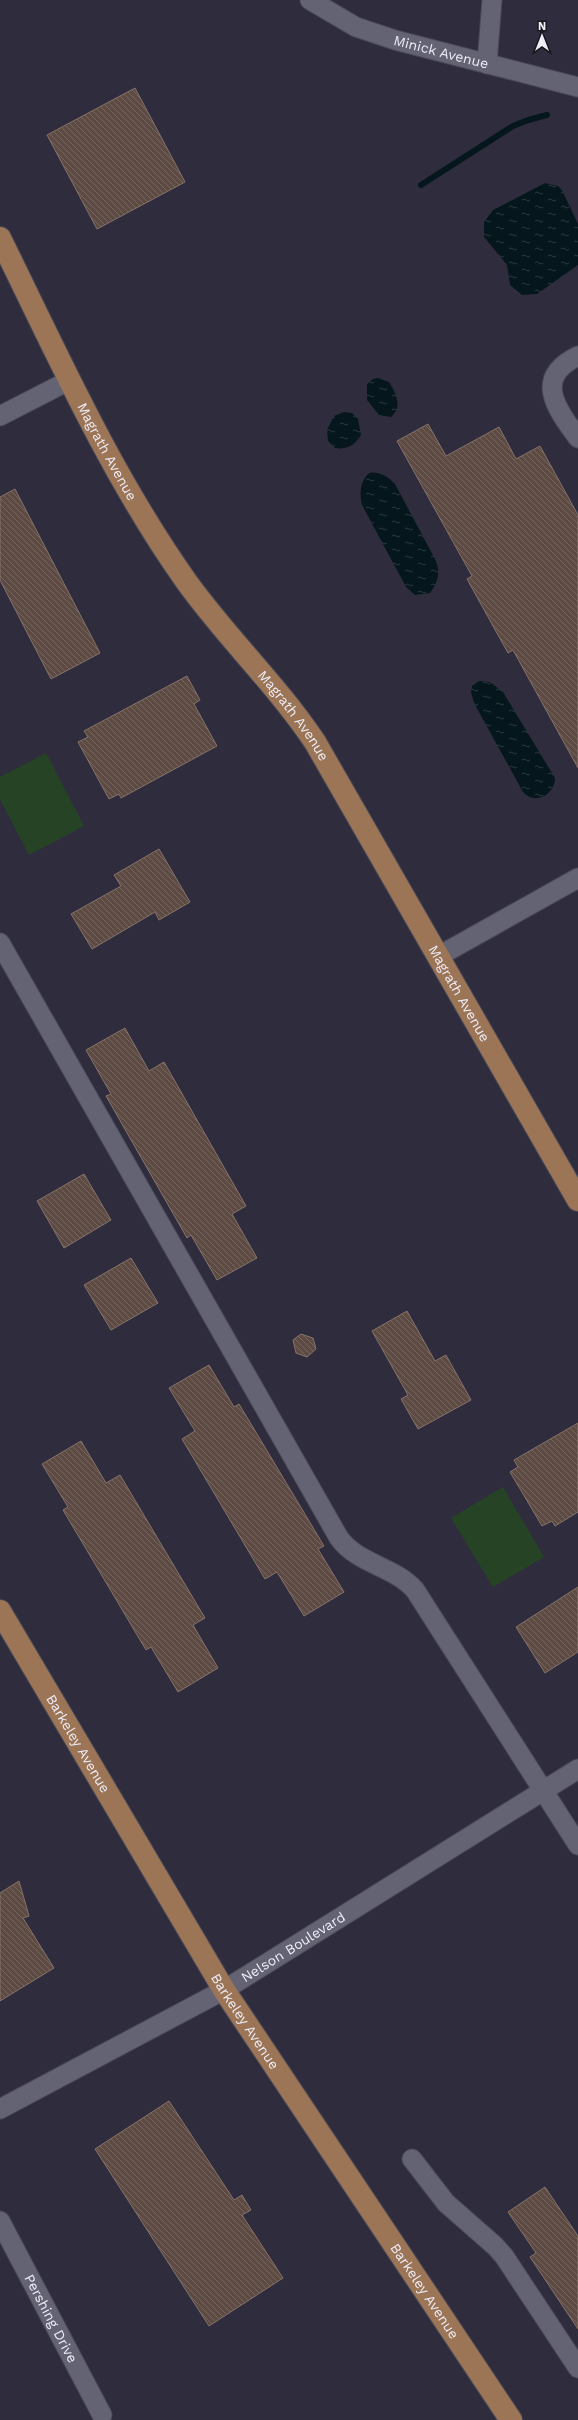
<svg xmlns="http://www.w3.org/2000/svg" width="578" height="2420" viewBox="0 0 578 2420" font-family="'Work Sans',sans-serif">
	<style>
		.pitch { fill: #264425 }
		.water { fill: url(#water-ripples) }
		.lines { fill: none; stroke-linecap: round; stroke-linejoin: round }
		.stream { stroke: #05171c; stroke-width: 6 }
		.building { fill: url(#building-back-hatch); stroke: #86726a }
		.minor-casing { stroke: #4a4957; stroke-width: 21 }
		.major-casing { stroke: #4a4957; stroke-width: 24 }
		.minor { stroke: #646374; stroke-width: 19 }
		.major { stroke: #9b7556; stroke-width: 22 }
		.labels { text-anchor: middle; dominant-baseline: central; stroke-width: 3; stroke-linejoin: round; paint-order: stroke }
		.street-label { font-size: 14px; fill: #edecf7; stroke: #17171e }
	</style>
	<defs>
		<pattern id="water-ripples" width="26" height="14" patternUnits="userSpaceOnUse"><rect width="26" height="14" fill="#05171c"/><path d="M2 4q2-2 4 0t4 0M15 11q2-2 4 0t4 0" fill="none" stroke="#2a393e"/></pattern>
		<pattern id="building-back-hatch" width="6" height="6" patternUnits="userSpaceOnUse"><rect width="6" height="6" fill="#5d4b43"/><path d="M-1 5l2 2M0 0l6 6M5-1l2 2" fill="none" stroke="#75655f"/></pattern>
	</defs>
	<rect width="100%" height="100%" fill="#2f2d3d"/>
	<!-- pitch -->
	<g class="pitch">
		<polygon points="46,753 84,826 29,855 0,799 0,777"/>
		<polygon points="503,1487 544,1557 493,1587 451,1518"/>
	</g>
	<!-- water -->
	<g class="water">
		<polygon points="545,183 558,186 562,190 578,224 578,265 537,294 522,295 510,285 507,265 484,237 484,222 493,210"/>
		<path d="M378,378L389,382C396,393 403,407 391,417L379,415L367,400V384L373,379Z"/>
		<path d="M344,412L352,413L358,419L361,435C355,445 347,450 335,448L328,441L327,430L334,416Z"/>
		<path d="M369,473C380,471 388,477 395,484L435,559C441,571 438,583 430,593L415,595L406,587L362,505C359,493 360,482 369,473Z"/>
		<path d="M479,681L490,682L503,692L555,778C555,794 535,806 523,792L474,703L471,692L472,686Z"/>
	</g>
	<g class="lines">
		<!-- stream -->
		<polyline class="stream" points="421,185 513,126 528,120 547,115"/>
	</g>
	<!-- building -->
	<g class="building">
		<polygon points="135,88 185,182 97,229 47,135"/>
		<polygon points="428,424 446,456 499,427 516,459 540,446 578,515 578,768 513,650 508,653 467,579 472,576 397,441"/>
		<polygon points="15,489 100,653 51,679 0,580 0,497"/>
		<polygon points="187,676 200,700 194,704 217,746 121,798 119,794 109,799 78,742 88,737 84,731"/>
		<polygon points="159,849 190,902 159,920 155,912 92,949 71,914 121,886 114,875"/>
		<polygon points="125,1028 149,1071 164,1062 246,1206 232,1214 257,1258 217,1280 191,1235 187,1238 106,1096 111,1094 86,1050"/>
		<polygon points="84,1174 111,1220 64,1248 37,1201"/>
		<polygon points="131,1258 158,1303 111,1330 84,1285"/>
		<polygon points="407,1311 435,1361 446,1355 471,1400 418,1429 401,1399 408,1395 372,1331"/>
		<polygon points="301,1334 313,1338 316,1349 307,1357 296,1353 293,1340"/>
		<polygon points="209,1365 234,1407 239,1404 324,1546 318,1549 344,1592 304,1616 277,1572 265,1579 182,1439 195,1431 169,1388"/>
		<polygon points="578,1423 578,1512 555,1526 552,1521 542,1526 510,1472 518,1467 514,1460"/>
		<polygon points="81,1441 106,1483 120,1475 205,1618 193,1625 218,1668 178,1692 151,1647 146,1650 63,1510 68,1507 42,1464"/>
		<polygon points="578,1587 578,1652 545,1673 516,1627"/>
		<polygon points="19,1881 29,1916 23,1918 54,1968 0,2001 0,1893"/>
		<polygon points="169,2101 234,2200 242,2195 251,2210 242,2215 283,2278 209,2326 95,2149"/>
		<polygon points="545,2187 578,2236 578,2329 530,2257 536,2253 508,2212"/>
	</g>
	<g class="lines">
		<defs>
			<g id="minor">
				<path id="s1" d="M310,0L356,27L395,40L578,87"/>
				<polyline points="487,64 492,0"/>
				<path d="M578,356C533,378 556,408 578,438"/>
				<polyline points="0,416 70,380"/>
				<path d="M0,943L339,1538C359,1565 394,1566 415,1590L578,1845"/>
				<polyline points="437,957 578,878"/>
				<path id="s2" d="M0,2109L224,1990L578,1769"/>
				<polyline points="412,2159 446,2203 495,2246 504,2256 578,2368"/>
				<path id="s3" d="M0,2221L102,2415"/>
			</g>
			<g id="major">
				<path id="s4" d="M0,238C57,354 111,475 186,581C226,637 277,685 315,742L578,1200"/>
				<path id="s5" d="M0,1611L224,1990L511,2420"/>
			</g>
		</defs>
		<!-- minor casing -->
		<use href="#minor" class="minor-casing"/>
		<!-- major casing -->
		<use href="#major" class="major-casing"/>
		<!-- minor -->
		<use href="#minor" class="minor"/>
		<!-- major -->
		<use href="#major" class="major"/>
	</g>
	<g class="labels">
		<!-- street labels -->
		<g class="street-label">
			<text stroke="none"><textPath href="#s1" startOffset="142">Minick Avenue</textPath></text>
			<text stroke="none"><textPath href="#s4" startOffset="239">Magrath Avenue</textPath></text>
			<text stroke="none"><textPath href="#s4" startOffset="563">Magrath Avenue</textPath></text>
			<text stroke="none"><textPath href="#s4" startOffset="887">Magrath Avenue</textPath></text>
			<text stroke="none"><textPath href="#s5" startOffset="154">Barkeley Avenue</textPath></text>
			<text stroke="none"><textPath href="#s2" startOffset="335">Nelson Boulevard</textPath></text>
			<text stroke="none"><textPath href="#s5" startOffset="478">Barkeley Avenue</textPath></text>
			<text stroke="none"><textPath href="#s5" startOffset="802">Barkeley Avenue</textPath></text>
			<text stroke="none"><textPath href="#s3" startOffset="110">Pershing Drive</textPath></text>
		</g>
	</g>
	<!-- north arrow -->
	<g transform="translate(542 36)" stroke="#17171e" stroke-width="3" paint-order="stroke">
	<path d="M0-3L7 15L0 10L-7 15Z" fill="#edecf7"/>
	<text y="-6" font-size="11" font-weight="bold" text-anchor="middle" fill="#edecf7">N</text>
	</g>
</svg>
